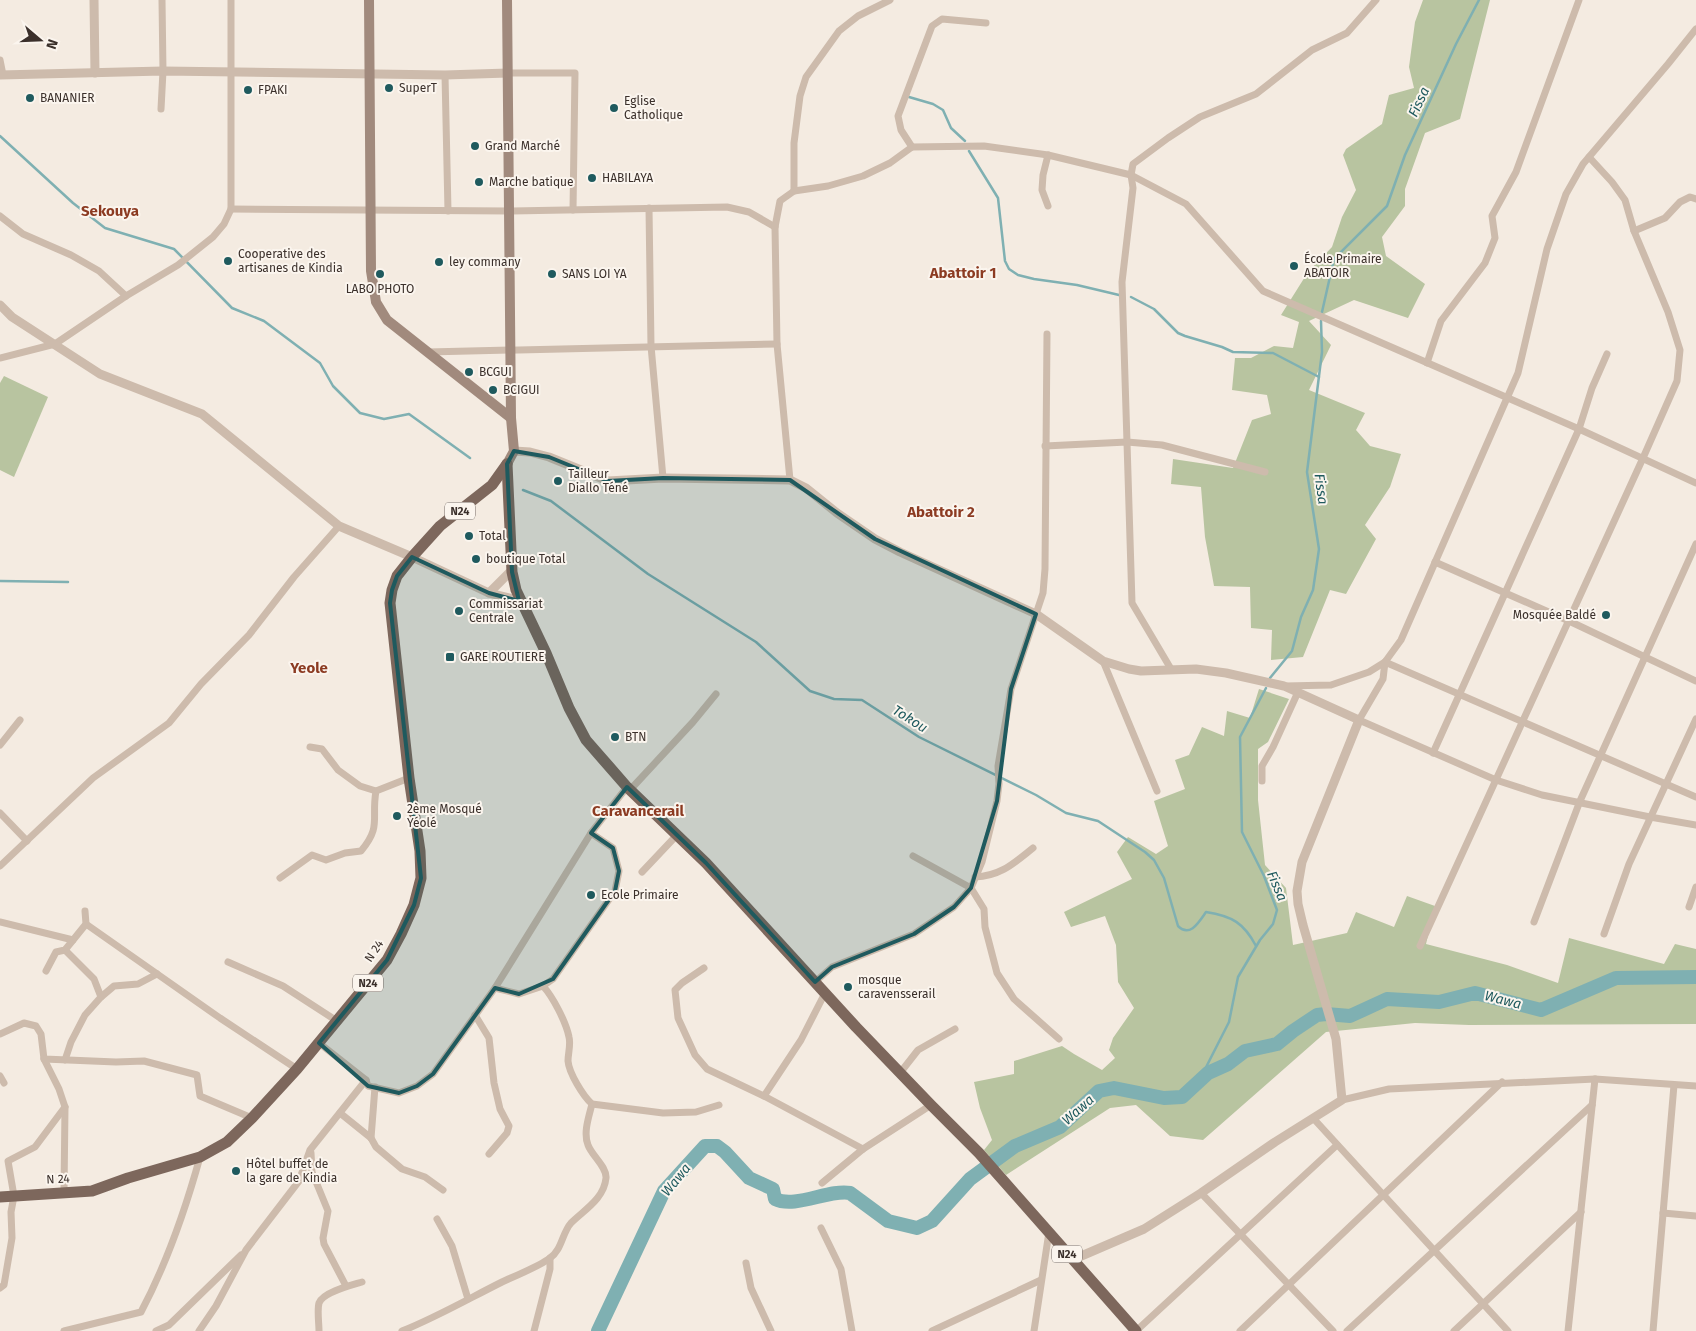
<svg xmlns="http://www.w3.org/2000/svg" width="1696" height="1331" viewBox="0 0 1696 1331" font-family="'Fira Sans',sans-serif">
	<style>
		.green { fill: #b8c4a0 }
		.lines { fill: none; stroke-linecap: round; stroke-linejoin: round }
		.stream { stroke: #7fb0b2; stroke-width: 2.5 }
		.river { stroke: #7fb0b2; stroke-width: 14 }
		.minor { stroke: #cdbbac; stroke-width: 7 }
		.tertiary { stroke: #cdbbac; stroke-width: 9 }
		.secondary { stroke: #a18a7d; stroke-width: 10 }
		.primary { stroke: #7d675c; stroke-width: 11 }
		.marked { fill: #1f5a5e; fill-opacity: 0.2; stroke: #1f5a5e; stroke-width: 4; stroke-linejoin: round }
		.poi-dot { fill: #1f5a5e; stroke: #fbf5ee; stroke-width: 2 }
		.labels { text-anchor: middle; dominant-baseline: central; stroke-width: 4; stroke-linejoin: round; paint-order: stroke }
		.shield { fill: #fbf5ee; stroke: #756b66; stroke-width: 1 }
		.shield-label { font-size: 11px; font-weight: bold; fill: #3b302b }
		.poi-label { font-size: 12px; fill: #3b302b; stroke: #fbf5ee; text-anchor: start }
		.street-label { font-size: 12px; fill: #3b302b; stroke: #fbf5ee }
		.water-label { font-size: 14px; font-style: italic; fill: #1f5a5e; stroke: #fbf5ee }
		.quarter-label { font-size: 15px; font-weight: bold; fill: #8c3b22; stroke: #fbf5ee }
	</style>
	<rect width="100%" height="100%" fill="#f4ebe1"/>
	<!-- green -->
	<g class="green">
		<polygon points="1423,0 1490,0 1460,119 1425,133 1405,189 1405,206 1382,237 1386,256 1425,284 1408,318 1354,300 1309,321 1331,345 1309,390 1365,413 1356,430 1370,446 1401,454 1390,487 1365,525 1376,539 1346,594 1330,590 1303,657 1271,660 1272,630 1251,628 1250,587 1214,586 1205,537 1201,487 1171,484 1173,459 1233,468 1252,420 1271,414 1267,395 1232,390 1235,358 1251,358 1274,346 1293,348 1299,322 1281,315 1308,272 1332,247 1342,217 1356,190 1343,155 1346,149 1382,124 1389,95 1414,88 1409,67 1415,22"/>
		<polygon points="4,376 48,397 14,477 0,470 0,383"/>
		<polygon points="1259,689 1289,699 1268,742 1258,749 1258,800 1265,865 1286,888 1293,945 1347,933 1356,912 1394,927 1407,896 1435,906 1426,944 1507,965 1558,983 1569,938 1664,964 1675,944 1696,949 1696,1024 1469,1025 1415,1023 1326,1032 1203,1140 1170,1136 1136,1105 1110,1108 1006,1175 984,1150 992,1140 980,1108 974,1082 1014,1074 1014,1061 1062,1046 1074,1054 1102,1070 1115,1058 1109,1050 1113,1038 1134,1008 1118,982 1116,945 1105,916 1071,927 1064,912 1132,879 1117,852 1128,837 1156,854 1168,846 1154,801 1185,789 1175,760 1189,755 1202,727 1224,736 1227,711 1250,718"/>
	</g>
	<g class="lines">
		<!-- stream -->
		<g class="stream">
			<polyline points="909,97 933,104 943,110 951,128 965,141"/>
			<polyline points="0,136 73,203 105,228 174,249 232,308 264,321 320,363 333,386 360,413 384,419 409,414 470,458"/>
			<polyline points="969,151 998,198 1005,261 1009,269 1018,275 1034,279 1077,285 1119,295"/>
			<polyline points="1131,297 1154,309 1178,333 1185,336 1222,347 1233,352 1273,353 1319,377"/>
			<polyline points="1322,312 1334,259 1387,206 1405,155 1456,44 1479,0"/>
			<path d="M523,490L551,501L648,574L756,642L810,691L834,699L862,700L919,737L1036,795L1066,813L1098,821L1145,852L1154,860L1164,878L1178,926C1190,938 1199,922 1206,912C1232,916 1244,923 1256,946"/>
			<polyline points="0,581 68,582"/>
			<polyline points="1270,678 1292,651 1301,617 1313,590 1319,549 1307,472 1322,352 1321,321"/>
			<polyline points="1198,1083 1229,1022 1238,977 1260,940 1273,924 1277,910 1264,876 1242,832 1240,737 1266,688"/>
		</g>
		<!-- river -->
		<path class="river" d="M598,1331L664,1191L705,1146H717L725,1152L749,1178L773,1189L775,1199C795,1209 829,1189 850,1193L888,1221L917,1228L932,1221L970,1179L1015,1146L1060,1127L1099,1091L1114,1088L1164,1098L1182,1097L1208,1073L1228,1064L1245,1051L1277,1044L1293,1031L1317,1015L1326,1014L1350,1016L1387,999L1439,1002L1475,993L1541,1010L1616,978L1696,977"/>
		<!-- minor -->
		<g class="minor">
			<polyline points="0,60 3,75"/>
			<polyline points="508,73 575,73 573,210"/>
			<polyline points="445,75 448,211"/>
			<polyline points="161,109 163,71 162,0"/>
			<polyline points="912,147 901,130 898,116 932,26 942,19 986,23"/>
			<polyline points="1048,155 1043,175 1042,190 1048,206"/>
			<polyline points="794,191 794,143 800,96 806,77 839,31 858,16 890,0"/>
			<polyline points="649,208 651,346 663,478"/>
			<polyline points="231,209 512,211 727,207 749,212 775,227"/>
			<polyline points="0,216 23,234 71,255 99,271 126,296"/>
			<polyline points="1634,231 1665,218 1680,202 1690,197 1696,199"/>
			<polyline points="428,352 777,344"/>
			<polyline points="0,358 55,344 126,296 178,265 213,237 224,224 231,209 231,0"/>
			<polyline points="1427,363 1441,321 1485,263 1495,238 1492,216 1516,172 1579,0"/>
			<polyline points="1045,446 1127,442 1162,445 1265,472"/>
			<polyline points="790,480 777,344 775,227 780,201 794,191 828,186 863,176 890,163 912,147 984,146 1048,155 1131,175 1186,204 1263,291 1579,429 1696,483"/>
			<polyline points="1435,562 1569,621 1696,681"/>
			<polyline points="1103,661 1157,791"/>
			<polyline points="1171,669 1132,603 1122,282 1133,188 1131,175 1133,164 1168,138 1200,117 1256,94 1312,50 1347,33 1376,0"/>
			<polyline points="1285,686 1331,685 1369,672 1385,662 1401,640 1518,373 1547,249 1566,194 1583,164 1668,64 1696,29"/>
			<polyline points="0,745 20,720"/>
			<polyline points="310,747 322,749 338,770 360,786 376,791"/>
			<polyline points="1433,753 1579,429 1592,388 1607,354"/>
			<polyline points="1262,781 1262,766 1273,747 1298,692"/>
			<polyline points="630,790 693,722 716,694"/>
			<polyline points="1696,797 1385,662 1383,679 1359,720 1496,780 1542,795 1650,817 1696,825"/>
			<polyline points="0,813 27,841"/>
			<polyline points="913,856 971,888 984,909 985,927 997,973 1014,999 1059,1039"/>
			<polyline points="0,866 93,778 169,723 201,684 249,635 294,577 339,526"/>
			<polyline points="642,872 676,836"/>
			<path d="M975,877C1001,876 1014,863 1033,848"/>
			<path d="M280,878L312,855L326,860L345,853L361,851C382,826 371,819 376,791L409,778"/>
			<polyline points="1689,907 1696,887"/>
			<polyline points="0,922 73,940"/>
			<polyline points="1534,922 1580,801 1696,544"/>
			<polyline points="86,924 220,1018 297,1069"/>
			<polyline points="1604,934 1629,864 1696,719"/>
			<polyline points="1420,946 1643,458 1677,381 1680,350 1668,312 1634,231 1625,200 1612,182 1589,157"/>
			<polyline points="65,950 94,979 101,997"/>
			<polyline points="228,962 283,986 337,1021"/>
			<polyline points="704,968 682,983 675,990 678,1018 695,1055 707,1069 764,1096 863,1149"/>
			<polyline points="46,971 56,952 65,950 86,924 85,911"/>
			<polyline points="815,982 832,967 914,934 954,907 971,888 982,862 997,801 999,784 998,766 1011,689 1043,593 1045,569 1047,334"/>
			<path d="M543,986C553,997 566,1022 569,1037C571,1045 568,1053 568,1061C569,1073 583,1096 592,1104L663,1113L696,1112L719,1105"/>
			<polyline points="495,988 519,994 543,986 553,979 615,891 619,871 613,848 591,833"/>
			<polyline points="475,1015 489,1038 494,1083 500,1109 509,1126 507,1133 489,1154"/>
			<polyline points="0,1034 24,1023 36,1026 41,1034 44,1059 116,1062 144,1061 197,1075 200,1096 252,1118"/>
			<polyline points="319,1043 366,1080 368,1086 399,1093 417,1086 433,1074 495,988 591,833 627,787"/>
			<polyline points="44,1059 59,1089 65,1107 64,1192"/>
			<polyline points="65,1060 71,1042 85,1015 101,997 114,986 138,984 157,974"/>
			<polyline points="900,1073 918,1050 955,1029"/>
			<polyline points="0,1076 4,1083"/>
			<polyline points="764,1096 801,1040 825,993"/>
			<polyline points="1342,1100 1389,1089 1595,1079 1696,1086"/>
			<polyline points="340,1113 371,1138 376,1147 402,1169 425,1177 443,1190"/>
			<polyline points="1313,1118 1508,1331"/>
			<polyline points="371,1138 375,1087"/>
			<polyline points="311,1153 312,1172 328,1211 323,1238 324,1244 346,1286"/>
			<polyline points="822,1183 863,1149 931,1105"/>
			<polyline points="1201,1193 1333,1331"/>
			<polyline points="1663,1213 1696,1216"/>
			<polyline points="437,1219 452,1246 468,1299"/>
			<polyline points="821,1228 841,1269 852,1331"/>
			<polyline points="746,1263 751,1288 771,1331"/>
			<polyline points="0,1288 4,1285 12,1238 11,1212 14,1196 8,1161 35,1147 65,1107"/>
			<path d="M64,1331L141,1312C167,1263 185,1211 200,1157"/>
			<polyline points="156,1331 169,1325 241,1255"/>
			<polyline points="199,1331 216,1306 246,1250 299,1181 310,1150 366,1080"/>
			<path d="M319,1331C319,1323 317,1310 319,1303C323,1292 352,1285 362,1282"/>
			<path d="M402,1331C437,1317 468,1299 502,1282C515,1276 540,1266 550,1258C562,1250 562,1233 571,1223C584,1210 604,1199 606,1178C607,1167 592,1156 588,1145C583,1133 589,1116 592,1104"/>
			<polyline points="534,1331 550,1269 550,1258"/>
			<polyline points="932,1331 1041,1280"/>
			<polyline points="1034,1331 1049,1232"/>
			<polyline points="1136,1331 1337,1145"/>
			<polyline points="1240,1331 1502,1082"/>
			<polyline points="1347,1331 1592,1105"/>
			<polyline points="1454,1331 1581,1212"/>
			<polyline points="1568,1331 1595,1079"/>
			<polyline points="1653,1331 1674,1085"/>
		</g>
		<!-- tertiary -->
		<g class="tertiary">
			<polyline points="94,0 95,73"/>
			<polyline points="0,75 163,71 445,75 508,73"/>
			<polyline points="0,305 12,317 100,374 202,414 339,526 412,557 489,593 521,601"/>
			<polyline points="514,451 530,452 549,457 608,481 663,478 790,480 806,488 837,513 875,539 900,552 1036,614 1103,661 1129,669 1141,671 1196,669 1226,673 1284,686 1359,720 1302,862 1297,891 1298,904 1303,925 1336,1039 1342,1100 1275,1142 1201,1193 1144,1229 1072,1260"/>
			<polyline points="489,593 512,570"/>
		</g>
		<!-- secondary -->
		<g class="secondary">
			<polyline points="369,0 371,271 376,302 387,320 511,418"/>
			<polyline points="507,0 511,418 514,451 507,464"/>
		</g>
		<!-- primary -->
		<g class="primary">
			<polyline points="507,464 512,572 516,590 546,653 569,708 586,740 627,787 706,863 856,1027 931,1105 979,1153 1136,1331"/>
			<polyline points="0,1197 92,1191 128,1178 200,1157 227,1142 252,1118 297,1069 387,960 401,934 414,905 421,878 420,851 409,778 390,603 392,590 397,576 412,557 440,526 492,485 507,464"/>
		</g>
	</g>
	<!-- marked area -->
	<path class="marked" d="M514,451L549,457L608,481L663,478L790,480L875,539L1036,614L1011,689L997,801L971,888L954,907L914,934L832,967L815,982L706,863L627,787L591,833L613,848L619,871L615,891L553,979L519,994L495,988L433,1074L417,1086L399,1093L368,1086L319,1043L387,960L414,905L421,878L390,603L392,590L397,576L412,557L489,593L519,601L512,572L507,464Z"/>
	<!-- markers -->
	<g class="poi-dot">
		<circle cx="389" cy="88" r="5"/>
		<circle cx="248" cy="90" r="5"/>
		<circle cx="30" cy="98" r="5"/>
		<circle cx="614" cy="108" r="5"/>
		<circle cx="475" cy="146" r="5"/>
		<circle cx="592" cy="178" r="5"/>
		<circle cx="479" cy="182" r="5"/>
		<circle cx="228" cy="261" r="5"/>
		<circle cx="439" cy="262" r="5"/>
		<circle cx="1294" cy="266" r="5"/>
		<circle cx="380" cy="274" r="5"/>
		<circle cx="552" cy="274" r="5"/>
		<circle cx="469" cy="372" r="5"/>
		<circle cx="493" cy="390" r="5"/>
		<circle cx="558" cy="481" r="5"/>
		<circle cx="469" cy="536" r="5"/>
		<circle cx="476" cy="559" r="5"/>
		<circle cx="459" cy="611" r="5"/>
		<circle cx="1606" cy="615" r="5"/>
		<rect x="445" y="652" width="10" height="10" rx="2.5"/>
		<circle cx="615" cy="737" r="5"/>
		<circle cx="397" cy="816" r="5"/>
		<circle cx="591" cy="895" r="5"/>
		<circle cx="848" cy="987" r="5"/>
		<circle cx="236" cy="1171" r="5"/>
	</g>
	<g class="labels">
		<!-- shield labels -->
		<g class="shield">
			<rect x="445" y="502.5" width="30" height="17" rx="4"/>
			<rect x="353" y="974.5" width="30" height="17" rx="4"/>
			<rect x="1052" y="1245.5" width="30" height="17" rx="4"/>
		</g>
		<g class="shield-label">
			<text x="460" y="511">N24</text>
			<text x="368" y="983">N24</text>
			<text x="1067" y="1254">N24</text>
		</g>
		<!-- poi labels -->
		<g class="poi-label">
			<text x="399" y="88">SuperT</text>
			<text x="258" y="90">FPAKI</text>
			<text x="40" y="98">BANANIER</text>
			<text x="624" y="101">Eglise<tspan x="624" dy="14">Catholique</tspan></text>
			<text x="485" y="146">Grand Marché</text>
			<text x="602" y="178">HABILAYA</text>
			<text x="489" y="182">Marche batique</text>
			<text x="238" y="254">Cooperative des<tspan x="238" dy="14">artisanes de Kindia</tspan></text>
			<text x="1304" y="259">École Primaire<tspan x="1304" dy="14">ABATOIR</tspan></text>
			<text x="449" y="262">ley commany</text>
			<text x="562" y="274">SANS LOI YA</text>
			<text x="380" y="289" text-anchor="middle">LABO PHOTO</text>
			<text x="479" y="372">BCGUI</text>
			<text x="503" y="390">BCIGUI</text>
			<text x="568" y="474">Tailleur<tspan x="568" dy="14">Diallo Téné</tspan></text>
			<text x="479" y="536">Total</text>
			<text x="486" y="559">boutique Total</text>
			<text x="469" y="604">Commissariat<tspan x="469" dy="14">Centrale</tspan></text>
			<text x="1596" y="615" text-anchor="end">Mosquée Baldé</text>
			<text x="460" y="657">GARE ROUTIERE</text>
			<text x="625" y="737">BTN</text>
			<text x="407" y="809">2ème Mosqué<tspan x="407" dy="14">Yéolé</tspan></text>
			<text x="601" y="895">Ecole Primaire</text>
			<text x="858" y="980">mosque<tspan x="858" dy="14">caravensserail</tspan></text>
			<text x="246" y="1164">Hôtel buffet de<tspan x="246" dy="14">la gare de Kindia</tspan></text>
		</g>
		<!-- street labels -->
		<g class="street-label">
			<text transform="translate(374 951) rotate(-56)">N 24</text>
			<text transform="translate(58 1179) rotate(-3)">N 24</text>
		</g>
		<!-- water labels -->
		<g class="water-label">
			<text transform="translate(1419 102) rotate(-65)">Fissa</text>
			<text transform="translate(1321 489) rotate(82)">Fissa</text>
			<text transform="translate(910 719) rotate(32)">Tokou</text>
			<text transform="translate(1277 886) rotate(67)">Fissa</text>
			<text transform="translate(1503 1000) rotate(14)">Wawa</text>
			<text transform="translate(1078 1110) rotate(-42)">Wawa</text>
			<text transform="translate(676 1180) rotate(-51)">Wawa</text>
		</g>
		<!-- quarter labels -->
		<g class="quarter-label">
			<text x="110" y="211">Sekouya</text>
			<text x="963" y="273">Abattoir 1</text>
			<text x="941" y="512">Abattoir 2</text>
			<text x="309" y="668">Yeole</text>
			<text x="638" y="811">Caravancerail</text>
		</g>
	</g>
	<!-- north arrow -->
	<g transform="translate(40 40) rotate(109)" stroke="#fbf5ee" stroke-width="4" paint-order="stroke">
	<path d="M0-4L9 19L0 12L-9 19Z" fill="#3b302b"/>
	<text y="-8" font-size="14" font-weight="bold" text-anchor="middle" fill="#3b302b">N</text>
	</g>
</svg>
